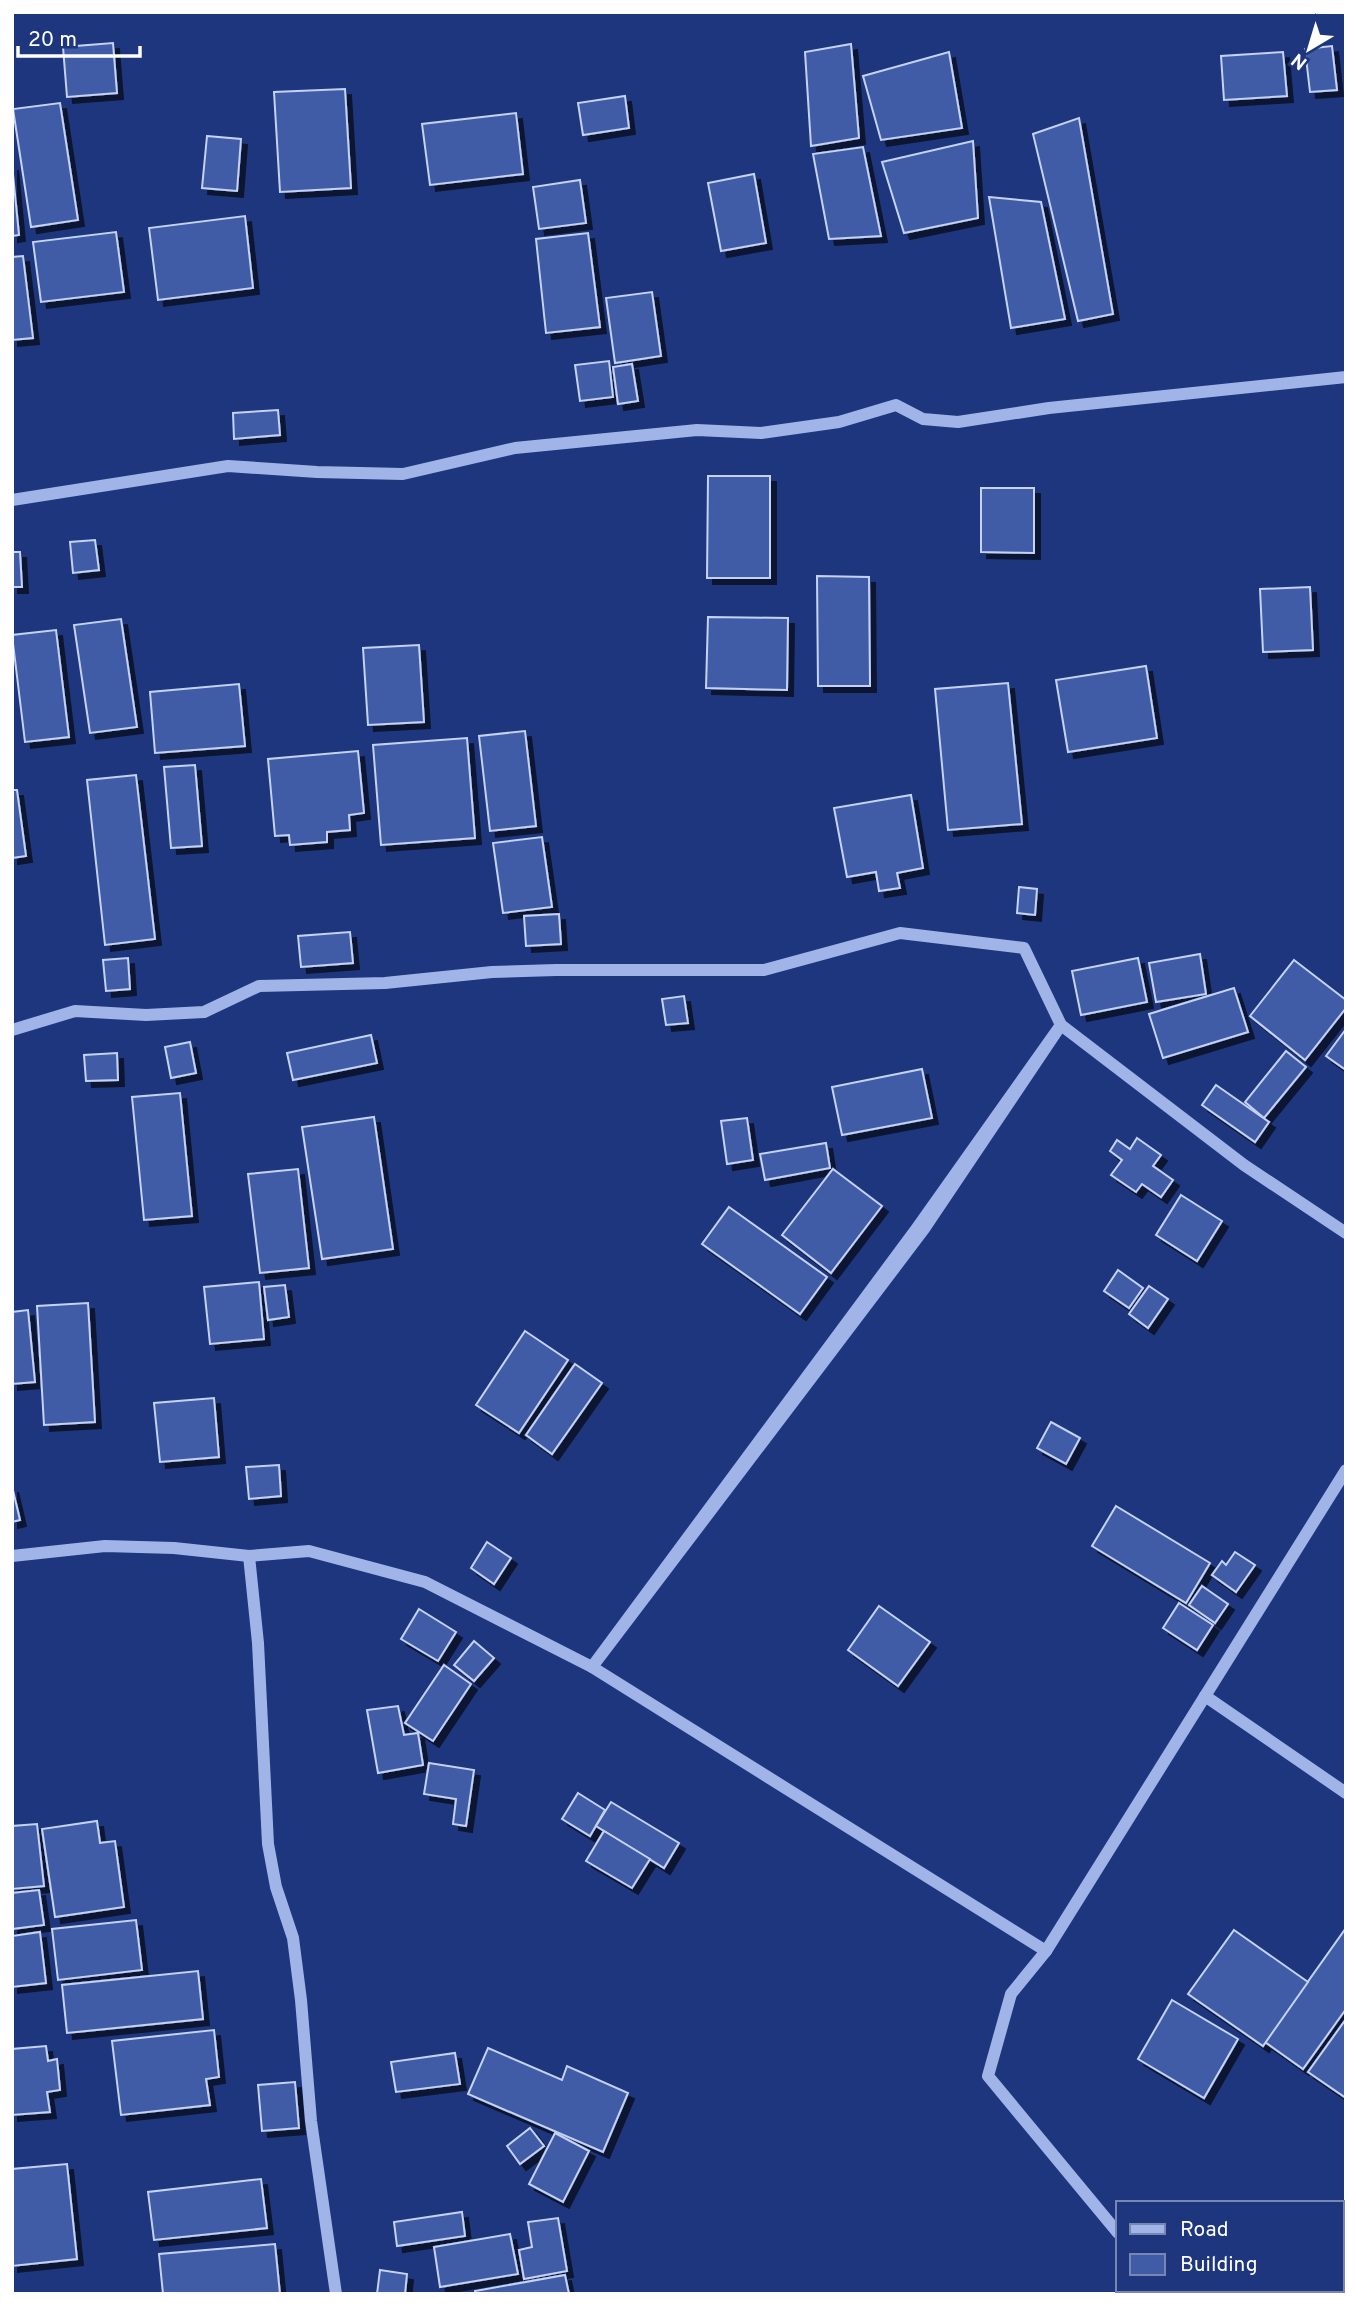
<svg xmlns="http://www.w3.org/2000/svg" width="1358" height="2306" viewBox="0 0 1358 2306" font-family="Overpass,sans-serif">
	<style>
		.building { fill: #415ca6; stroke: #c4d2f6; stroke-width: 2; filter: url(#shadow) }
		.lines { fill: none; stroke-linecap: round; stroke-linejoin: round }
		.minor { stroke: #a0b4e8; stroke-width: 12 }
	</style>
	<defs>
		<filter id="shadow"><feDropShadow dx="6" dy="6" stdDeviation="0" flood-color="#0009"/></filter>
	</defs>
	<rect width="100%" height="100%" fill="#1d367e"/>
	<!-- building -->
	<g class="building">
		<polygon points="113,43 117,93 67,97 63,47"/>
		<polygon points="851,44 859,138 811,146 805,52"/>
		<polygon points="1332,46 1337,90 1310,92 1305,49"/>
		<polygon points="949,52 962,128 881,140 863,76"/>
		<polygon points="1283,52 1287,96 1224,100 1221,56"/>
		<polygon points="345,89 351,188 280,192 274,92"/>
		<polygon points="625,96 629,128 583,135 578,103"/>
		<polygon points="60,103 78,220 31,227 13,109"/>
		<polygon points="516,113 523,174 430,185 422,124"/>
		<polygon points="1079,118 1113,314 1078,321 1033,134"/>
		<polygon points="207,136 241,139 237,191 202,188"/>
		<polygon points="973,141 978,218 904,233 882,162"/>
		<polygon points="863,147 881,236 829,239 813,154"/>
		<polygon points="12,164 19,235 12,236"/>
		<polygon points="754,174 766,243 721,251 708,183"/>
		<polygon points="580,180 586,223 539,229 533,187"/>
		<polygon points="989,197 1041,202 1065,319 1011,328"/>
		<polygon points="245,216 253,288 158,300 149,228"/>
		<polygon points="116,232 124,292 41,302 33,242"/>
		<polygon points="588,233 600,327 546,333 536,239"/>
		<polygon points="23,256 33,338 12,340 12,257"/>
		<polygon points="652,292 661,356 615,363 606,298"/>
		<polygon points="609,361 613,397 580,401 575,365"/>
		<polygon points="632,364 638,401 618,404 613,367"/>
		<polygon points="278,410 280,435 234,439 233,413"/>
		<polygon points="708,476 770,476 770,578 707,578"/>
		<polygon points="981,488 1034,488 1034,553 981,552"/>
		<polygon points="95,540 99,570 73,573 70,542"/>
		<polygon points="12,552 20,552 22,587 12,587"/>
		<polygon points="817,576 869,577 870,686 818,686"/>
		<polygon points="1310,587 1313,650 1263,652 1260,589"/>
		<polygon points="708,617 788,618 787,690 706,688"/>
		<polygon points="121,619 137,727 90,733 74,625"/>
		<polygon points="56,630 69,737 25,742 12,635"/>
		<polygon points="419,645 424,722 368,725 363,648"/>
		<polygon points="1146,666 1157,738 1068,752 1056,680"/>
		<polygon points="1008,683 1022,824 948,830 935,689"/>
		<polygon points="239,684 245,746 155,753 150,692"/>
		<polygon points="525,731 536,826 490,831 479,736"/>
		<polygon points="467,738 475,838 381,845 373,745"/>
		<polygon points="358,751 364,813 349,815 350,830 327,832 327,842 290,845 289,835 275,836 268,759"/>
		<polygon points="195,765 202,846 171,848 164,767"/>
		<polygon points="136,775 155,939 105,945 87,780"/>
		<polygon points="12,790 17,790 26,856 12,858"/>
		<polygon points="911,795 923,868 897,873 900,888 879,891 876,872 847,877 834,808"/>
		<polygon points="542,837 552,907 503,913 493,843"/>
		<polygon points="1019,887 1037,889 1035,915 1017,913"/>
		<polygon points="559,914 561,944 526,946 524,916"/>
		<polygon points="350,932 353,963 301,967 298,936"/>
		<polygon points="1200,954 1206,994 1156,1002 1149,963"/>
		<polygon points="128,958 130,989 106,991 103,960"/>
		<polygon points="1138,958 1147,1002 1081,1015 1072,971"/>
		<polygon points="1294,960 1346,1000 1346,1008 1305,1060 1250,1016"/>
		<polygon points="1234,988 1248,1032 1163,1058 1149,1014"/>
		<polygon points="684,996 688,1023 666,1025 662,999"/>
		<polygon points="1346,1029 1346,1070 1326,1056"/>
		<polygon points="371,1035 377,1063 293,1080 287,1053"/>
		<polygon points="190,1042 196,1073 171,1078 165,1047"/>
		<polygon points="1286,1051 1306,1067 1264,1118 1245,1102"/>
		<polygon points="117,1053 118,1080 86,1081 84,1055"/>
		<polygon points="922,1069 932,1118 842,1135 832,1087"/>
		<polygon points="1216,1085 1269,1122 1255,1142 1202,1105"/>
		<polygon points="180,1093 192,1216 144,1220 132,1097"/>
		<polygon points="374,1117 393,1249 322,1259 302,1127"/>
		<polygon points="747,1118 753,1160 727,1164 721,1121"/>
		<polygon points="1137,1138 1161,1155 1153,1166 1173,1180 1161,1197 1142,1184 1136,1192 1111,1175 1122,1160 1110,1151 1117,1140 1130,1149"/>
		<polygon points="826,1143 830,1168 765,1180 760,1154"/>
		<polygon points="298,1169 309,1268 260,1273 248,1174"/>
		<polygon points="833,1169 882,1206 831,1273 782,1235"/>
		<polygon points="1181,1195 1222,1221 1197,1261 1156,1235"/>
		<polygon points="729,1207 827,1277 800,1314 702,1244"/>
		<polygon points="1118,1270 1143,1288 1129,1308 1104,1291"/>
		<polygon points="259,1282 264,1339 210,1344 204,1287"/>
		<polygon points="285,1285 289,1317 268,1320 264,1287"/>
		<polygon points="1149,1286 1168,1299 1148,1328 1129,1314"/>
		<polygon points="88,1303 95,1422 44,1425 37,1306"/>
		<polygon points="28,1310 35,1382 12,1384 12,1312"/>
		<polygon points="525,1331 568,1360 519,1433 476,1405"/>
		<polygon points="575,1364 602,1383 552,1454 526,1435"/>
		<polygon points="214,1398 219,1457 160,1462 154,1403"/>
		<polygon points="1051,1422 1080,1438 1066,1464 1037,1448"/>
		<polygon points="279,1465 281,1496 249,1499 246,1467"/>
		<polygon points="12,1486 20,1520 12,1522"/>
		<polygon points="1116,1506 1210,1563 1186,1603 1092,1546"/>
		<polygon points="487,1542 511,1558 494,1584 471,1568"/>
		<polygon points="1235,1552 1255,1565 1236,1592 1212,1575 1222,1561 1226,1565"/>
		<polygon points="1202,1586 1228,1604 1215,1623 1189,1605"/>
		<polygon points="1179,1603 1213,1625 1197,1650 1163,1628"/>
		<polygon points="879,1606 930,1642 898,1686 848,1650"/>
		<polygon points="419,1609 456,1632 438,1661 401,1639"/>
		<polygon points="474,1641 494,1658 474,1681 454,1665"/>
		<polygon points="444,1665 471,1684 433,1741 405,1723"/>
		<polygon points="398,1706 404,1735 418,1733 423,1765 378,1773 367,1710"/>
		<polygon points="429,1763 474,1770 466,1826 453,1824 456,1799 424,1794"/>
		<polygon points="578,1793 605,1810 590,1836 562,1819"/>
		<polygon points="611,1802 679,1843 664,1868 596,1826"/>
		<polygon points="97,1821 100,1843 115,1841 124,1907 55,1917 42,1829"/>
		<polygon points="37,1824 44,1886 12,1889 12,1826"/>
		<polygon points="604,1831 650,1859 632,1888 586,1861"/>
		<polygon points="39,1890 44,1925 12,1929 12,1893"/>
		<polygon points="136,1920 142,1970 58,1980 52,1929"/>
		<polygon points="1346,1928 1346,2009 1303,2069 1265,2042"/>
		<polygon points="1234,1930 1308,1982 1263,2046 1188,1994"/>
		<polygon points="40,1932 46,1983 12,1987 12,1936"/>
		<polygon points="198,1971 203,2019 67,2033 62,1985"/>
		<polygon points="1172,2000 1238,2039 1204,2098 1138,2059"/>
		<polygon points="1346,2019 1346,2098 1308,2072"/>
		<polygon points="214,2030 219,2077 206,2079 210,2105 121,2115 112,2041"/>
		<polygon points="46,2046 48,2061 57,2059 60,2090 47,2092 50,2112 12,2115 12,2049"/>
		<polygon points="488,2048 562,2080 567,2066 628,2093 603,2152 468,2094"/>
		<polygon points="455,2053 460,2084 396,2092 391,2062"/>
		<polygon points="295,2082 299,2128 262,2131 258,2085"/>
		<polygon points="530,2128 544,2146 520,2164 507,2146"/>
		<polygon points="555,2133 589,2151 563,2202 529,2184"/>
		<polygon points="67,2164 77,2259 12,2266 12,2169"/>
		<polygon points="261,2179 267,2228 154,2240 148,2192"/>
		<polygon points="462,2212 465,2236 397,2246 394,2222"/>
		<polygon points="558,2218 567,2271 524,2279 519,2250 532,2247 528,2222"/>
		<polygon points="510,2234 518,2274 440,2287 434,2247"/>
		<polygon points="275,2244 280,2294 163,2294 159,2254"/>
		<polygon points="380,2270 407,2274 405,2294 377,2294"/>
		<polygon points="565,2275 569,2294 475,2294 475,2291"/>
	</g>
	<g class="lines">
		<!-- minor -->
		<g class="minor">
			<polyline points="12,500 228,466 317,472 403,474 515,448 697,430 761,433 839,422 896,405 923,419 958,422 1049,408 1346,377"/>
			<polygon points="1061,1025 924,1229 592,1667 917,1228"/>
			<polyline points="12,1030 75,1011 146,1015 204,1012 259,986 385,983 492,972 556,970 764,970 900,933 1024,948 1061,1025 1244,1165 1346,1233"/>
			<polyline points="12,1556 105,1546 174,1548 249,1556 309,1551 425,1582 592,1667 1046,1951 1346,1470"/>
			<polyline points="249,1556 258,1643 268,1844 276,1887 293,1938 301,2000 311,2121 336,2294"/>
			<polyline points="1205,1696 1346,1793"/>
			<polyline points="1046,1951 1011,1994 988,2076 1118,2233"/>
			<polyline points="1176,2290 1181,2294"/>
		</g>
	</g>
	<!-- border -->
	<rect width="1358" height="2306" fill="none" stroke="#ffffff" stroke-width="28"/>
	<!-- legend -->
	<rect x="1116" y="2201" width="228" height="91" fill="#1d367e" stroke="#7786b2" stroke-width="2"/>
	<rect x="1130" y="2224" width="35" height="10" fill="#a0b4e8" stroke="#7786b2" stroke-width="2"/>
	<text x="1180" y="2236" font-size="21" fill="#ffffff">Road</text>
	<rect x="1130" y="2254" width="35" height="21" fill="#415ca6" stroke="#7786b2" stroke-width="2"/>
	<text x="1180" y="2271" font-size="21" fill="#ffffff">Building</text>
	<!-- north arrow -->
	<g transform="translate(1309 49) rotate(218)" stroke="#1d367e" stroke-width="5" paint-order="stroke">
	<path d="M0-5L12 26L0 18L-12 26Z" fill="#ffffff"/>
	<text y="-10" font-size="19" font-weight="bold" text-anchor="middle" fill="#ffffff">N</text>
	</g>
	<!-- scale -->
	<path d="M18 46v10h122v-10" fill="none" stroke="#ffffff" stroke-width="3.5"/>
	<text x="28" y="46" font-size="21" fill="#ffffff" stroke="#1d367e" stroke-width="5" paint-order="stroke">20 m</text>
</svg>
